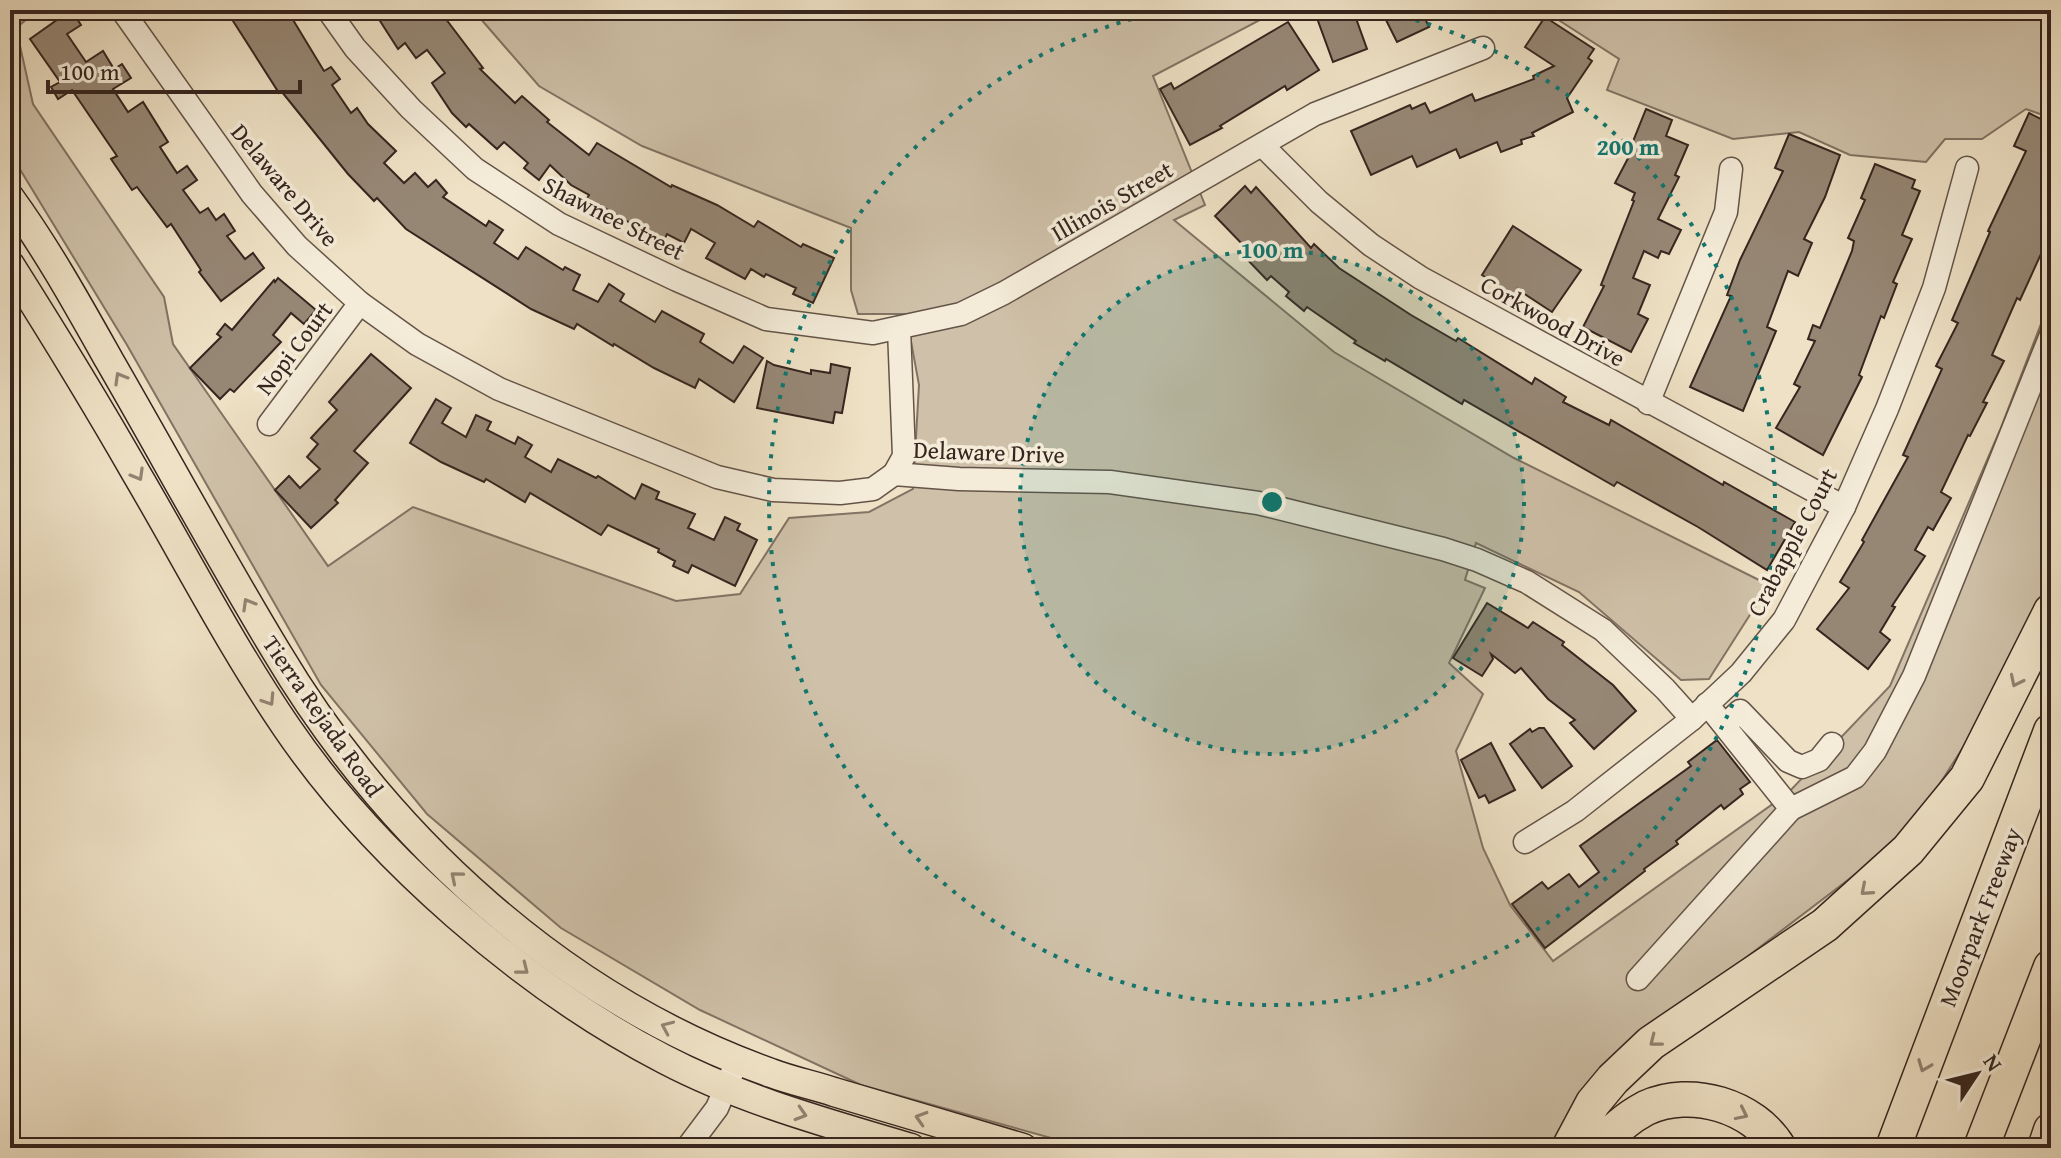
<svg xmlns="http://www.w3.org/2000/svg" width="2061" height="1158" viewBox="0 0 2061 1158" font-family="'Gentium Book Plus',serif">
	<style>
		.green { fill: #cfc1a9; stroke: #827364; stroke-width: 2 }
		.building { fill: #968775; stroke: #36251f; stroke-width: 2 }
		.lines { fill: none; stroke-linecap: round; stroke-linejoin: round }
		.minor-casing { stroke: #645448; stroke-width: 25 }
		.major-casing { stroke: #36251f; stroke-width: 31 }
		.highway-casing { stroke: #36251f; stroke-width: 37 }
		.minor { stroke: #f4ecd9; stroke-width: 22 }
		.major { stroke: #eee1c5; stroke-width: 28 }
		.highway { stroke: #eee1c5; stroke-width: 34 }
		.oneway { stroke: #928372 }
		.ring { fill: none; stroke: #0f766e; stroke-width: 4; stroke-dasharray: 4 8 }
		.labels { text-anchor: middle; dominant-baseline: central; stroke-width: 7; stroke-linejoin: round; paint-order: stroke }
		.street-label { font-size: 24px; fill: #36251f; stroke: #f4ecd9 }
		.centre { fill: #0f766e; stroke: #f4ecd9; stroke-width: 4 }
		.ring-label { font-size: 24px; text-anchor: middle; font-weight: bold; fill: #0f766e; stroke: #f4ecd9; stroke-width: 7; stroke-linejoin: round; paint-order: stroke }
	</style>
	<rect width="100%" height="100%" fill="#eee1c5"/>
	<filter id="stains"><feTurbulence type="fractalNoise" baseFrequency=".0025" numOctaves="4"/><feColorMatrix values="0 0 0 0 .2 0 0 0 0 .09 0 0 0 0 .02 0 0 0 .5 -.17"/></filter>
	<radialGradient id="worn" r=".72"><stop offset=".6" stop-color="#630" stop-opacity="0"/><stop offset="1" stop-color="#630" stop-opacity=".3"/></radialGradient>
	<!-- green -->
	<g class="green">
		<polygon points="10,10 38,10 16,28 33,104 164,297 173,344 328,566 413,507 676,601 740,594 789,518 869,512 913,489 919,385 906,314 858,314 851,290 851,228 642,146 539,86 473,10 1279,10 1153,76 1205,205 1174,220 1334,352 1514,458 1769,585 1709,679 1681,680 1579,592 1476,543 1465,580 1485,588 1449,663 1483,694 1456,751 1483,848 1510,905 1553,961 1788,793 1890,686 2000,430 2051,298 2051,586 1994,699 1907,835 1705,989 1578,1099 1552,1148 1087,1148 861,1085 700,1010 561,928 427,814 321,685 127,345 10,153"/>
		<polygon points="1449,10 2051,10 2051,118 2026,109 1982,139 1945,139 1926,162 1850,155 1799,132 1733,139 1607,90 1619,59 1543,10 1505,20 1453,15"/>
	</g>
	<!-- building -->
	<g class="building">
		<polygon points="71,10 81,25 67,34 86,62 103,51 114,69 122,64 131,78 113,89 128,112 143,102 168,142 160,147 177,173 187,166 197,180 183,190 200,213 208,208 216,220 224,214 235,231 227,236 245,259 253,253 264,268 221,301 199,272 201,270 171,224 167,227 137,187 132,190 111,159 117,156 72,90 58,99 51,87 60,82 30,39"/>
		<polygon points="226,10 287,10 324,71 331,67 340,79 332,85 351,113 357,108 368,124 396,151 384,163 404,183 415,173 428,187 436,180 447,193 443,197 486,226 489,221 503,230 494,243 518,259 526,247 563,270 565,267 580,275 573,290 598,302 609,284 624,294 620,301 655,322 662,311 704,334 700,342 733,363 744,346 763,358 734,402 699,379 695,388 654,368 614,344 613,346 577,324 574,329 531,309 406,229 377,198 374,201 348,174 282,92 279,93"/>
		<polygon points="373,10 439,10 483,68 480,69 515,103 522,96 549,120 547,122 589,155 597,143 671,187 672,185 717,205 754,227 758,221 801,247 803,244 834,258 813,303 793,294 796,288 766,274 764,277 751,269 745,279 706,258 715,243 691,229 684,243 667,234 663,242 601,206 598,210 585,202 589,195 571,185 550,165 539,180 524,168 528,163 504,142 497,149 469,124 466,127 452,113 432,83 445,73 427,50 416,58 405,43 398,49"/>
		<polygon points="1314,10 1353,10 1367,49 1333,62"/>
		<polygon points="1381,10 1421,10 1429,27 1397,42"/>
		<polygon points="1545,17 1594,49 1588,58 1592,61 1567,98 1573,112 1532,133 1534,136 1521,140 1522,144 1501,152 1497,142 1460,158 1456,149 1417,167 1412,156 1371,175 1351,131 1410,105 1412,109 1425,103 1430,113 1472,94 1475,101 1534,79 1533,76 1554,66 1525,47"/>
		<polygon points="1288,22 1319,70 1287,90 1285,86 1220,126 1222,128 1190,145 1160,89 1171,83 1174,89"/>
		<polygon points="1646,109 1672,120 1666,136 1688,145 1675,175 1679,177 1658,219 1681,230 1669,254 1661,251 1658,258 1644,251 1633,278 1650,285 1638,314 1648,319 1631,352 1583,327 1604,286 1601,285 1634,201 1632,200 1635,193 1615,183 1635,145 1632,144"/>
		<polygon points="2029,113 2051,124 2051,213 2044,228 2051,232 2020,300 2017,298 1992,355 2004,361 1983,402 1987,403 1970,436 1968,435 1941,492 1951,498 1933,530 1928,527 1915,550 1925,556 1892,606 1895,607 1880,632 1890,640 1868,669 1817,629 1849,588 1840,582 1864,542 1862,540 1908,457 1903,455 1942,369 1936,366 1958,323 1952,320 1990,232 1988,231 2026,151 2014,146"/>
		<polygon points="1789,134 1840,155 1825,197 1804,239 1812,243 1798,276 1788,271 1767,327 1776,331 1743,411 1690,387 1731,296 1727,295 1740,260 1783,171 1775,168"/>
		<polygon points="1875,164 1915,180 1912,188 1920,191 1902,235 1912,239 1893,282 1897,284 1884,318 1881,316 1859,375 1862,377 1823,455 1776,428 1800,387 1794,384 1815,341 1808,339 1813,325 1820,328 1852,251 1854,241 1848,238 1865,200 1861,198"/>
		<polygon points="1245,186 1251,193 1256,187 1311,248 1314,244 1339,268 1411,315 1456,341 1458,338 1532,384 1535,378 1566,397 1563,402 1609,425 1611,420 1723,485 1724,482 1795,522 1767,570 1698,527 1617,482 1614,486 1464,400 1462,404 1386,359 1385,361 1354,343 1356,341 1307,307 1304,311 1286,296 1289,292 1271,276 1267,280 1242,254 1247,249 1215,216"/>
		<polygon points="1513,226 1581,270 1552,312 1517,289 1513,295 1482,275"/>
		<polygon points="278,278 316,310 304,324 291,313 273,335 281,342 234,392 230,389 220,399 190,368 221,337 217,334 225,324 232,330 274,280 275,282"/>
		<polygon points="371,354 411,388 354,451 368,463 335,500 338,503 311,528 275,490 289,476 300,488 320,469 307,457 318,444 311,438 337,410 329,402"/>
		<polygon points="767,361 774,365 811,374 811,370 830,373 831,364 850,368 842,413 835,412 833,423 757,408"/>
		<polygon points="436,399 451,408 442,423 466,437 476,415 491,422 487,430 515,444 518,437 532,445 525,457 551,472 558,459 596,478 598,476 635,499 642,484 659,492 656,499 695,514 688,528 714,540 725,517 740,524 737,530 757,540 735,586 692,565 688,573 673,566 675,561 658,552 659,549 608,525 601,535 530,493 525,502 486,479 484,482 441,462 410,443"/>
		<polygon points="1487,603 1528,628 1533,622 1564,642 1562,645 1613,685 1636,711 1594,749 1570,723 1575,720 1548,699 1521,668 1515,673 1491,654 1493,659 1482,676 1453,658"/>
		<polygon points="1539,728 1544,728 1572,766 1542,788 1510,744 1530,729 1532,732"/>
		<polygon points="1717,740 1750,782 1740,789 1743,794 1724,809 1721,805 1676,841 1678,844 1644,869 1645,871 1545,948 1512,904 1542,882 1548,889 1569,874 1579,887 1599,872 1580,846 1691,766 1688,762"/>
		<polygon points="1491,743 1515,790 1489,803 1485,795 1479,798 1461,760"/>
	</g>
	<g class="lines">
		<defs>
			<g id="minor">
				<polyline points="122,10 252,194 297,246 360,303 417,344 499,389 717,477 773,490 840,493 873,489 894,474 959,479 1110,482 1258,503 1443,549 1477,560 1527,582 1603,630 1665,689 1692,719"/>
				<polyline points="328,10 355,48 411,109 475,169 559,224 677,280 766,319 873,333 961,314 1004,293 1315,114 1483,48"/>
				<polyline points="1262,145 1319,202 1371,245 1421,278 1844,507"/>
				<polyline points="1648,403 1726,212 1731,169"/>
				<polyline points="269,424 360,303"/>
				<polyline points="894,474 904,456 899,329"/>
				<polyline points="1707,704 1791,809 1855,777 1875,751 1914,676 2051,335"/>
				<polyline points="1725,725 1740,711 1788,761 1802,767 1819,760 1832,744"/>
				<polyline points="1525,842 1575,811 1692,719 1741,673 1784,620 1844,507 1887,409 1934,288 1967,168"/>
				<polyline points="1638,979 1791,809"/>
				<polyline points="687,1148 717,1108 738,1059"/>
			</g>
			<g id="major">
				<path d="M10,198C47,249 78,305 109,360C165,457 218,555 276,651C388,839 563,999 771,1073C792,1081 813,1085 834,1092C897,1111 960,1129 1023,1148"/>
				<path d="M10,265C53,333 96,403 136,473C186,558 231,646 287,728C375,857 525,987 664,1059C742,1100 827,1123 911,1148"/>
			</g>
			<g id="highway">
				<polyline points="1569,1148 1593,1103 1613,1079 1651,1043 1825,925 1908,850 1967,778 2051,611"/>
				<path d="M1599,1148C1612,1131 1627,1118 1646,1108C1691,1087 1754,1106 1779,1148"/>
				<polyline points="1893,1148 2051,731"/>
				<polyline points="1981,1148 2051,967"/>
				<polyline points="2045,1148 2051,1130"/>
			</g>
		</defs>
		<!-- minor casing -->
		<use href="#minor" class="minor-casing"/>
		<!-- major casing -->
		<use href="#major" class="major-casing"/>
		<!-- highway casing -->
		<use href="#highway" class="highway-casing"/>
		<!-- minor -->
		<use href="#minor" class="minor"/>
		<!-- major -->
		<use href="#major" class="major"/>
		<!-- highway -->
		<use href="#highway" class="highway"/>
	</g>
	<!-- one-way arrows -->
	<defs><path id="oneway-chevron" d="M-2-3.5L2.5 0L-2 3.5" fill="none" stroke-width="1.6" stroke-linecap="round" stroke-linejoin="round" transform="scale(2)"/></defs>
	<g class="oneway">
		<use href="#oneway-chevron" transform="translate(120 378) rotate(-120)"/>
		<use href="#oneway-chevron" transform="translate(138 475) rotate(60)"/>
		<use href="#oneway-chevron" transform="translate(248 604) rotate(-120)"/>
		<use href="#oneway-chevron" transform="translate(2016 681) rotate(116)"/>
		<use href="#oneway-chevron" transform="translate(269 700) rotate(57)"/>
		<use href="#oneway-chevron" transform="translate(456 877) rotate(-140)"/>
		<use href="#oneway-chevron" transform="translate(1866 890) rotate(139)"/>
		<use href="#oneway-chevron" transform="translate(523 969) rotate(38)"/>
		<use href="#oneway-chevron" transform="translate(667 1027) rotate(-156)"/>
		<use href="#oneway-chevron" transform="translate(1655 1041) rotate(142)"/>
		<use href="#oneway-chevron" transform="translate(1924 1066) rotate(111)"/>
		<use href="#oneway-chevron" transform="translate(801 1114) rotate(17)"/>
		<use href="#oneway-chevron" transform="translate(1742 1114) rotate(26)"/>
		<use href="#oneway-chevron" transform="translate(921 1118) rotate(-163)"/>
	</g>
	<!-- distance rings -->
	<circle cx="1272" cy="502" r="252" fill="#0f766e" fill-opacity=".12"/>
	<g class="ring">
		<circle cx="1272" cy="502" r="252"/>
		<path d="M1381 11A503 503 0 1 1 1163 11"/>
	</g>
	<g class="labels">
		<!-- street labels -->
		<g class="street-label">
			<text transform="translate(285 185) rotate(50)">Delaware Drive</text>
			<text transform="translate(1112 201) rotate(-30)">Illinois Street</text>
			<text transform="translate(614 218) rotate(27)">Shawnee Street</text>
			<text transform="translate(1553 321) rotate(29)">Corkwood Drive</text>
			<text transform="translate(294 348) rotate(-53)">Nopi Court</text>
			<text transform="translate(989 452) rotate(2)">Delaware Drive</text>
			<text transform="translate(1792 542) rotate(-62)">Crabapple Court</text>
			<text transform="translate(323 716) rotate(55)">Tierra Rejada Road</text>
			<text transform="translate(1980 917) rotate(-69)">Moorpark Freeway</text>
		</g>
	</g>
	<circle cx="1272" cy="502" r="12" class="centre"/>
	<g class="ring-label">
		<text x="1628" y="155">200 m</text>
		<text x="1272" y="258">100 m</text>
	</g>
	<!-- margin -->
	<rect width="2061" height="1158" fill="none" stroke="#eee1c5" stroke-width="40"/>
	<rect x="12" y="12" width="2037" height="1134" fill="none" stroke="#36251f" stroke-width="4"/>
	<rect x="20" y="20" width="2021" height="1118" fill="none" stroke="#36251f" stroke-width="2"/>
	<!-- north arrow -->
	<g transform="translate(1977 1074) rotate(55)" stroke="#f4ecd9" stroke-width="6" paint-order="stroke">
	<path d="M0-6L14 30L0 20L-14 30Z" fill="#36251f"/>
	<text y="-12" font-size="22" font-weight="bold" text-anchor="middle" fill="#36251f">N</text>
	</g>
	<!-- scale -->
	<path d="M48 80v12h252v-12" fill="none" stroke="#36251f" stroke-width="4"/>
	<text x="60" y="80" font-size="24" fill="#36251f" stroke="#f4ecd9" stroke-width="6" paint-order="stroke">100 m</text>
	<rect width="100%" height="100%" filter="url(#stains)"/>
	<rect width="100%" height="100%" fill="url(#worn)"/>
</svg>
